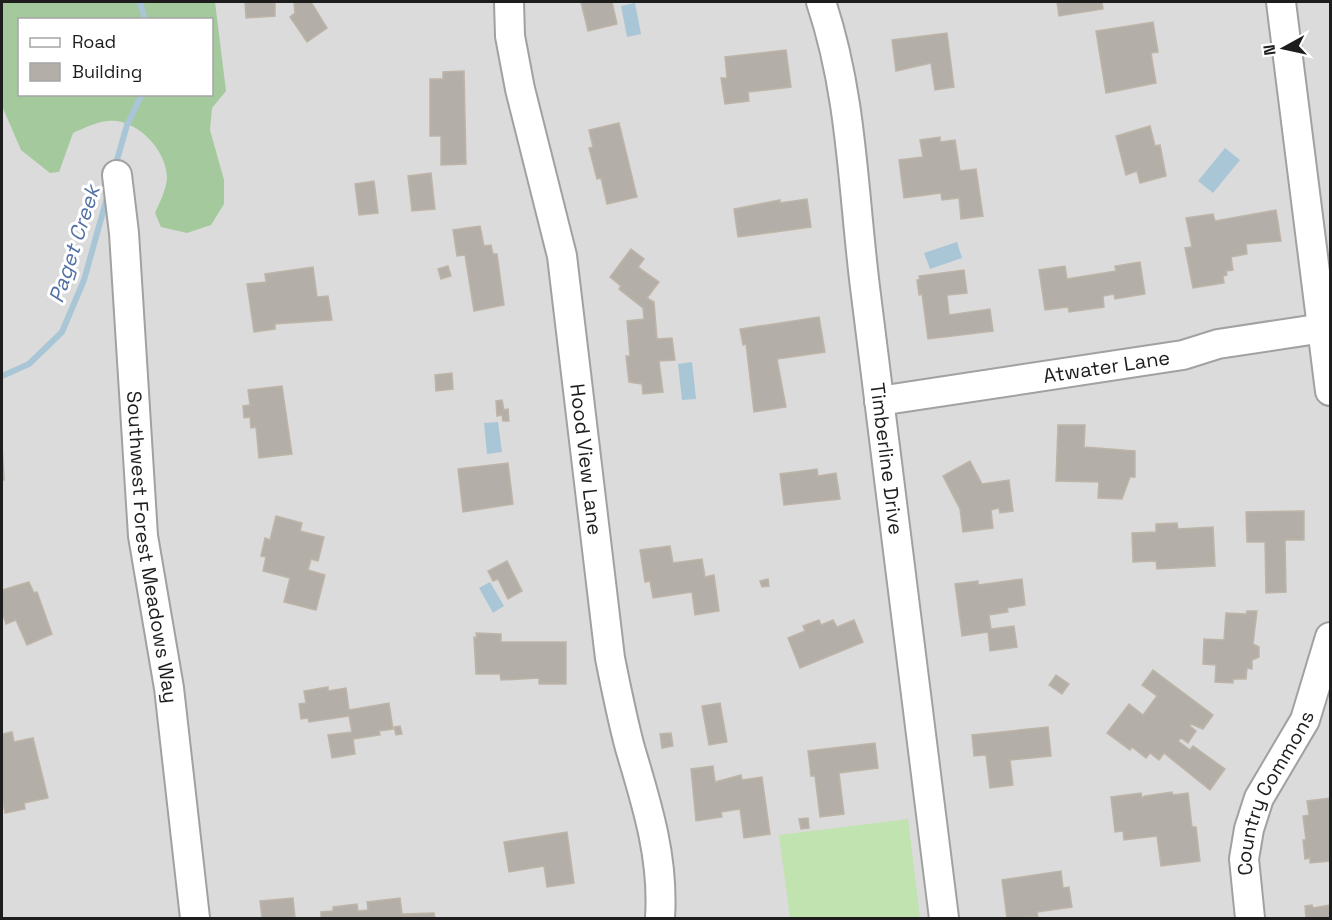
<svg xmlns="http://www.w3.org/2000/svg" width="1332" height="920" viewBox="0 0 1332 920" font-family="'Space Grotesk',sans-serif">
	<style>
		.residential { fill: #dbdbdb; fill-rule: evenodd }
		.grass { fill: #c1e3af }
		.forest { fill: #a4c99d; fill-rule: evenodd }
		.water { fill: #a9c6d7 }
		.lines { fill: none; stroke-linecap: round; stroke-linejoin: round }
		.stream { stroke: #a9c6d7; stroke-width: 6 }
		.building { fill: #b3aea7; stroke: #beb5a8; stroke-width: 1.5 }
		.minor-casing { stroke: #a1a1a1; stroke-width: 32 }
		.minor { stroke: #fff; stroke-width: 28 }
		.labels { text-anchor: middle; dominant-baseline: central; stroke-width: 6; stroke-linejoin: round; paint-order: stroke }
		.street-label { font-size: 20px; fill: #1d1d1d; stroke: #fff }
		.water-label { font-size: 21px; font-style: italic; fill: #5370a4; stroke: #fff }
	</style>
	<rect width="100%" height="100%" fill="#eeece4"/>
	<!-- residential -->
	<path class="residential" d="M2,2H1330V918H2ZM20,20H212V94H20Z"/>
	<!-- grass -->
	<polygon class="grass" points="908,819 920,918 790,918 779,835"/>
	<!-- forest -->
	<path class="forest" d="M2,2H215L226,91L212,108L210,130L224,180V204L211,225L187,233L161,227L155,213C160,202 166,190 167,178C167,150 136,118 108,121C96,122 84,128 73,133L59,172L50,173L21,150L2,106ZM20,20H212V94H20Z"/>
	<!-- water -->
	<g class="water">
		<polygon points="635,3 641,34 627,37 621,6"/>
		<polygon points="1225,148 1240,160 1213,193 1198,181"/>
		<polygon points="957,242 962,258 930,269 924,253"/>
		<polygon points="692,362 696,399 682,400 678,364"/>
		<polygon points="498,422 502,452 487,454 484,423"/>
		<polygon points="490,582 504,606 493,613 479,588"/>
	</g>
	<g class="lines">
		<!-- stream -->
		<g class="stream">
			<polyline points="140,2 145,20"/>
			<polyline points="115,167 127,125 142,94"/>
			<polyline points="2,376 29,364 62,332 84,280 108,194"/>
		</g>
	</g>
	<!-- building -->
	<g class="building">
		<polygon points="245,2 275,2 275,16 246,18"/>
		<polygon points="294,2 311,2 327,28 307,42 290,17 295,13"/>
		<polygon points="581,2 612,2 617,24 588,31"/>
		<polygon points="1057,2 1102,2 1103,9 1059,16"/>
		<polygon points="1153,22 1158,52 1151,53 1156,83 1106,93 1096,31"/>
		<polygon points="947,33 954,87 935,90 931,63 896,71 892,40"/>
		<polygon points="786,50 791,87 748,92 749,101 725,104 721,78 727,78 725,57"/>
		<polygon points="464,71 466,164 441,165 441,136 430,136 430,79 443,79 443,72"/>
		<polygon points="619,123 637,197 607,204 601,178 597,179 589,148 593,147 589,130"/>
		<polygon points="1150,126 1155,146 1160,145 1166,176 1140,183 1137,171 1126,175 1116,136"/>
		<polygon points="940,137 940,142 955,140 960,171 976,169 983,216 961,219 959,198 942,200 941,193 904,198 899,160 923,157 920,140"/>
		<polygon points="431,173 435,209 412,211 408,176"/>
		<polygon points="374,181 378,213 359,215 355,184"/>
		<polygon points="807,199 811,227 738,237 734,209 780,200 780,203"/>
		<polygon points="1276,210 1281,241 1246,244 1247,254 1231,257 1233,270 1226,271 1227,275 1223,276 1224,283 1193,288 1185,248 1192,247 1186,218 1213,214 1215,221"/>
		<polygon points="480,226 484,246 491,245 493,254 497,254 504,305 474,311 465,255 457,256 453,230"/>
		<polygon points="631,249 644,259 638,267 659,282 647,298 654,302 657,339 672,338 675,360 659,361 663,392 643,394 642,384 629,382 626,356 630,356 627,321 644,319 643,308 619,289 621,286 610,277"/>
		<polygon points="1140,262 1145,294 1115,299 1114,294 1103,296 1104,307 1069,312 1068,307 1045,310 1039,270 1065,266 1067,279 1116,271 1115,266"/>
		<polygon points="448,266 451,276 441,279 438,269"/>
		<polygon points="313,267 317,297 328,296 332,320 275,324 275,329 254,332 247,284 266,282 265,274"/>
		<polygon points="964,270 967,293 947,295 949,315 990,309 993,331 928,339 922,294 919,295 917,280 920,279 919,276"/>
		<polygon points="819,317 825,352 777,359 786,407 754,412 746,344 743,345 740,329"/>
		<polygon points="452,373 453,389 436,391 435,375"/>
		<polygon points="282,386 292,454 259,458 256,427 251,428 250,417 244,418 243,406 250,405 248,390"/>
		<polygon points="502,400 504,410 508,409 509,421 503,421 502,415 497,416 496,401"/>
		<polygon points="1058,425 1085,425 1084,447 1135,451 1135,477 1130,477 1122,499 1098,498 1099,482 1056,481"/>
		<polygon points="2,444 4,480 2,480"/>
		<polygon points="970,461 982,484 1009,480 1013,511 1000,513 999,508 991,510 993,528 963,532 960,509 943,476"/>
		<polygon points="508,463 513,504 463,512 458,469"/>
		<polygon points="817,469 818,476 836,473 840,499 784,505 780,474"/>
		<polygon points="1304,511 1304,540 1285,540 1286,592 1266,593 1265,542 1247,542 1246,512"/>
		<polygon points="276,516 302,523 300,531 324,537 318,561 311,559 308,570 325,575 316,610 284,602 290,578 263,571 266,557 261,556 265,538 270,540"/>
		<polygon points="1177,523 1178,529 1213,527 1215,566 1157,569 1156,561 1133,562 1132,533 1156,532 1156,524"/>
		<polygon points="670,546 673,563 702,559 705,577 714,575 719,611 695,615 692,592 653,598 650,581 645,582 640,550"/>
		<polygon points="507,561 522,591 508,599 498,579 493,581 488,571"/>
		<polygon points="768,579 769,586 762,587 760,581"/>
		<polygon points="1022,579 1025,605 1007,608 1008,612 989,615 991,629 1014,626 1017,647 990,651 988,632 962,636 955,584 978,581 978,585"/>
		<polygon points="29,582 34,593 37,592 52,634 27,645 16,620 6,624 2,612 2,590"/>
		<polygon points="1247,611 1257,611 1253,644 1259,647 1259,657 1252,660 1252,669 1247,668 1246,679 1233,679 1233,683 1215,682 1216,665 1203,664 1204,639 1224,640 1226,613 1246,614"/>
		<polygon points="819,620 821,625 833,620 837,627 854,620 863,642 800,668 788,638 805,631 803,626"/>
		<polygon points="476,633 501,634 501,642 566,642 566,684 539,684 539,678 501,680 500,674 476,674 474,637 477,638"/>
		<polygon points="1153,670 1213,715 1203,729 1191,724 1190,726 1196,731 1188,743 1181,738 1178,741 1190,750 1193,746 1225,769 1210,790 1164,753 1159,760 1150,753 1146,758 1132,747 1130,750 1107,733 1129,704 1143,715 1157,696 1142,685"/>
		<polygon points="1056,675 1069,684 1062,694 1049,685"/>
		<polygon points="328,687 328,691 346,688 349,710 389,703 393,729 379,731 380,735 353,739 355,754 332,758 328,735 352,732 349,716 309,722 308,718 301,719 299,704 306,703 304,691"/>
		<polygon points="720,703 727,742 709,745 702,706"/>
		<polygon points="400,726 402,734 396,735 394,727"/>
		<polygon points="1048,727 1051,756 1010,760 1013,785 990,788 986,755 974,756 972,735"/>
		<polygon points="12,732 14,742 33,738 48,798 24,803 25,809 5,813 2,797 2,734"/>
		<polygon points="671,733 673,746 662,748 660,734"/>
		<polygon points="875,743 878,768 839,773 844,814 820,817 815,776 811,776 808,751"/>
		<polygon points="713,766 715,782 741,775 742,780 762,777 770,834 744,838 740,809 721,812 722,817 696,821 691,769"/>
		<polygon points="1172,792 1173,795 1188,793 1192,827 1196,827 1200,861 1161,866 1157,836 1124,840 1123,831 1115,832 1111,797 1141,793 1142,798 1145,796"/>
		<polygon points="1330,798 1330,861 1310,863 1310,858 1305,859 1303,840 1306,840 1303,816 1309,815 1307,801"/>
		<polygon points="808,818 809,828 801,829 799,819"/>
		<polygon points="567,832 574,883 547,887 544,866 509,872 504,842"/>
		<polygon points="1061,871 1063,888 1069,887 1072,907 1037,912 1038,917 1007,918 1002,880"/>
		<polygon points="293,898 295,918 262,918 260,901"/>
		<polygon points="400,898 402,914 434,913 435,918 321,918 321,912 333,911 333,907 357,904 358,911 368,910 367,902"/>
		<polygon points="1312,905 1313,908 1330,905 1330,918 1306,918 1305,906"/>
	</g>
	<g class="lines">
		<defs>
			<g id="minor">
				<path id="s1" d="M509,2L510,36L520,89L562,256L610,658C616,688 622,718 630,748C647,805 664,858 660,918"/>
				<path id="s2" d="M821,2C853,97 853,196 866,295C893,503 918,711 944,918"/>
				<polyline points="1281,2 1330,391"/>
				<path id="s3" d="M117,175L124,233L143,536L169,688L195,918"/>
				<path id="s4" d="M879,401L1183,355L1218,344L1330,327"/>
				<path id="s5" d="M1250,918L1244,859L1249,829L1259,798L1305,720L1330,637"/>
			</g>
		</defs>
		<!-- minor casing -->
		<use href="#minor" class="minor-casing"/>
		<!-- minor -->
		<use href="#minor" class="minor"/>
	</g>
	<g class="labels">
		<!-- street labels -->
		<g class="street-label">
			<text stroke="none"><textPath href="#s4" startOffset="230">Atwater Lane</textPath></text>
			<text stroke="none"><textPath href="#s2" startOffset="462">Timberline Drive</textPath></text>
			<text stroke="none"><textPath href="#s1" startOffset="465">Hood View Lane</textPath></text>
			<text stroke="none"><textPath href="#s3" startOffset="374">Southwest Forest Meadows Way</textPath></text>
			<text stroke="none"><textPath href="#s5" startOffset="132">Country Commons</textPath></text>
		</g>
		<!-- water labels -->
		<g class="water-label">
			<text transform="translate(74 244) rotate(-72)">Paget Creek</text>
		</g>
	</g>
	<!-- border -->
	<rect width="1332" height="920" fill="none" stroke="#1d1d1d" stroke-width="6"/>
	<!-- legend -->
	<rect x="18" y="18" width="195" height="78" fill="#ffffff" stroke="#a5a5a5" stroke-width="1.5"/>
	<rect x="30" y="38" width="30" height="9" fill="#ffffff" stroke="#a5a5a5" stroke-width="1.5"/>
	<text x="72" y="48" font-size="18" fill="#1d1d1d">Road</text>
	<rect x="30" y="63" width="30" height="18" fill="#b3aea7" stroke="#a5a5a5" stroke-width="1.5"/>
	<text x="72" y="78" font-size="18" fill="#1d1d1d">Building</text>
	<!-- north arrow -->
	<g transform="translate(1284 48) rotate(262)" stroke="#ffffff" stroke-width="4.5" paint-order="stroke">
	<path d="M0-4.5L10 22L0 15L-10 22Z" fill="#1d1d1d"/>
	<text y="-9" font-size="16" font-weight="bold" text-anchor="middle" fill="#1d1d1d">N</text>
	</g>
</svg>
